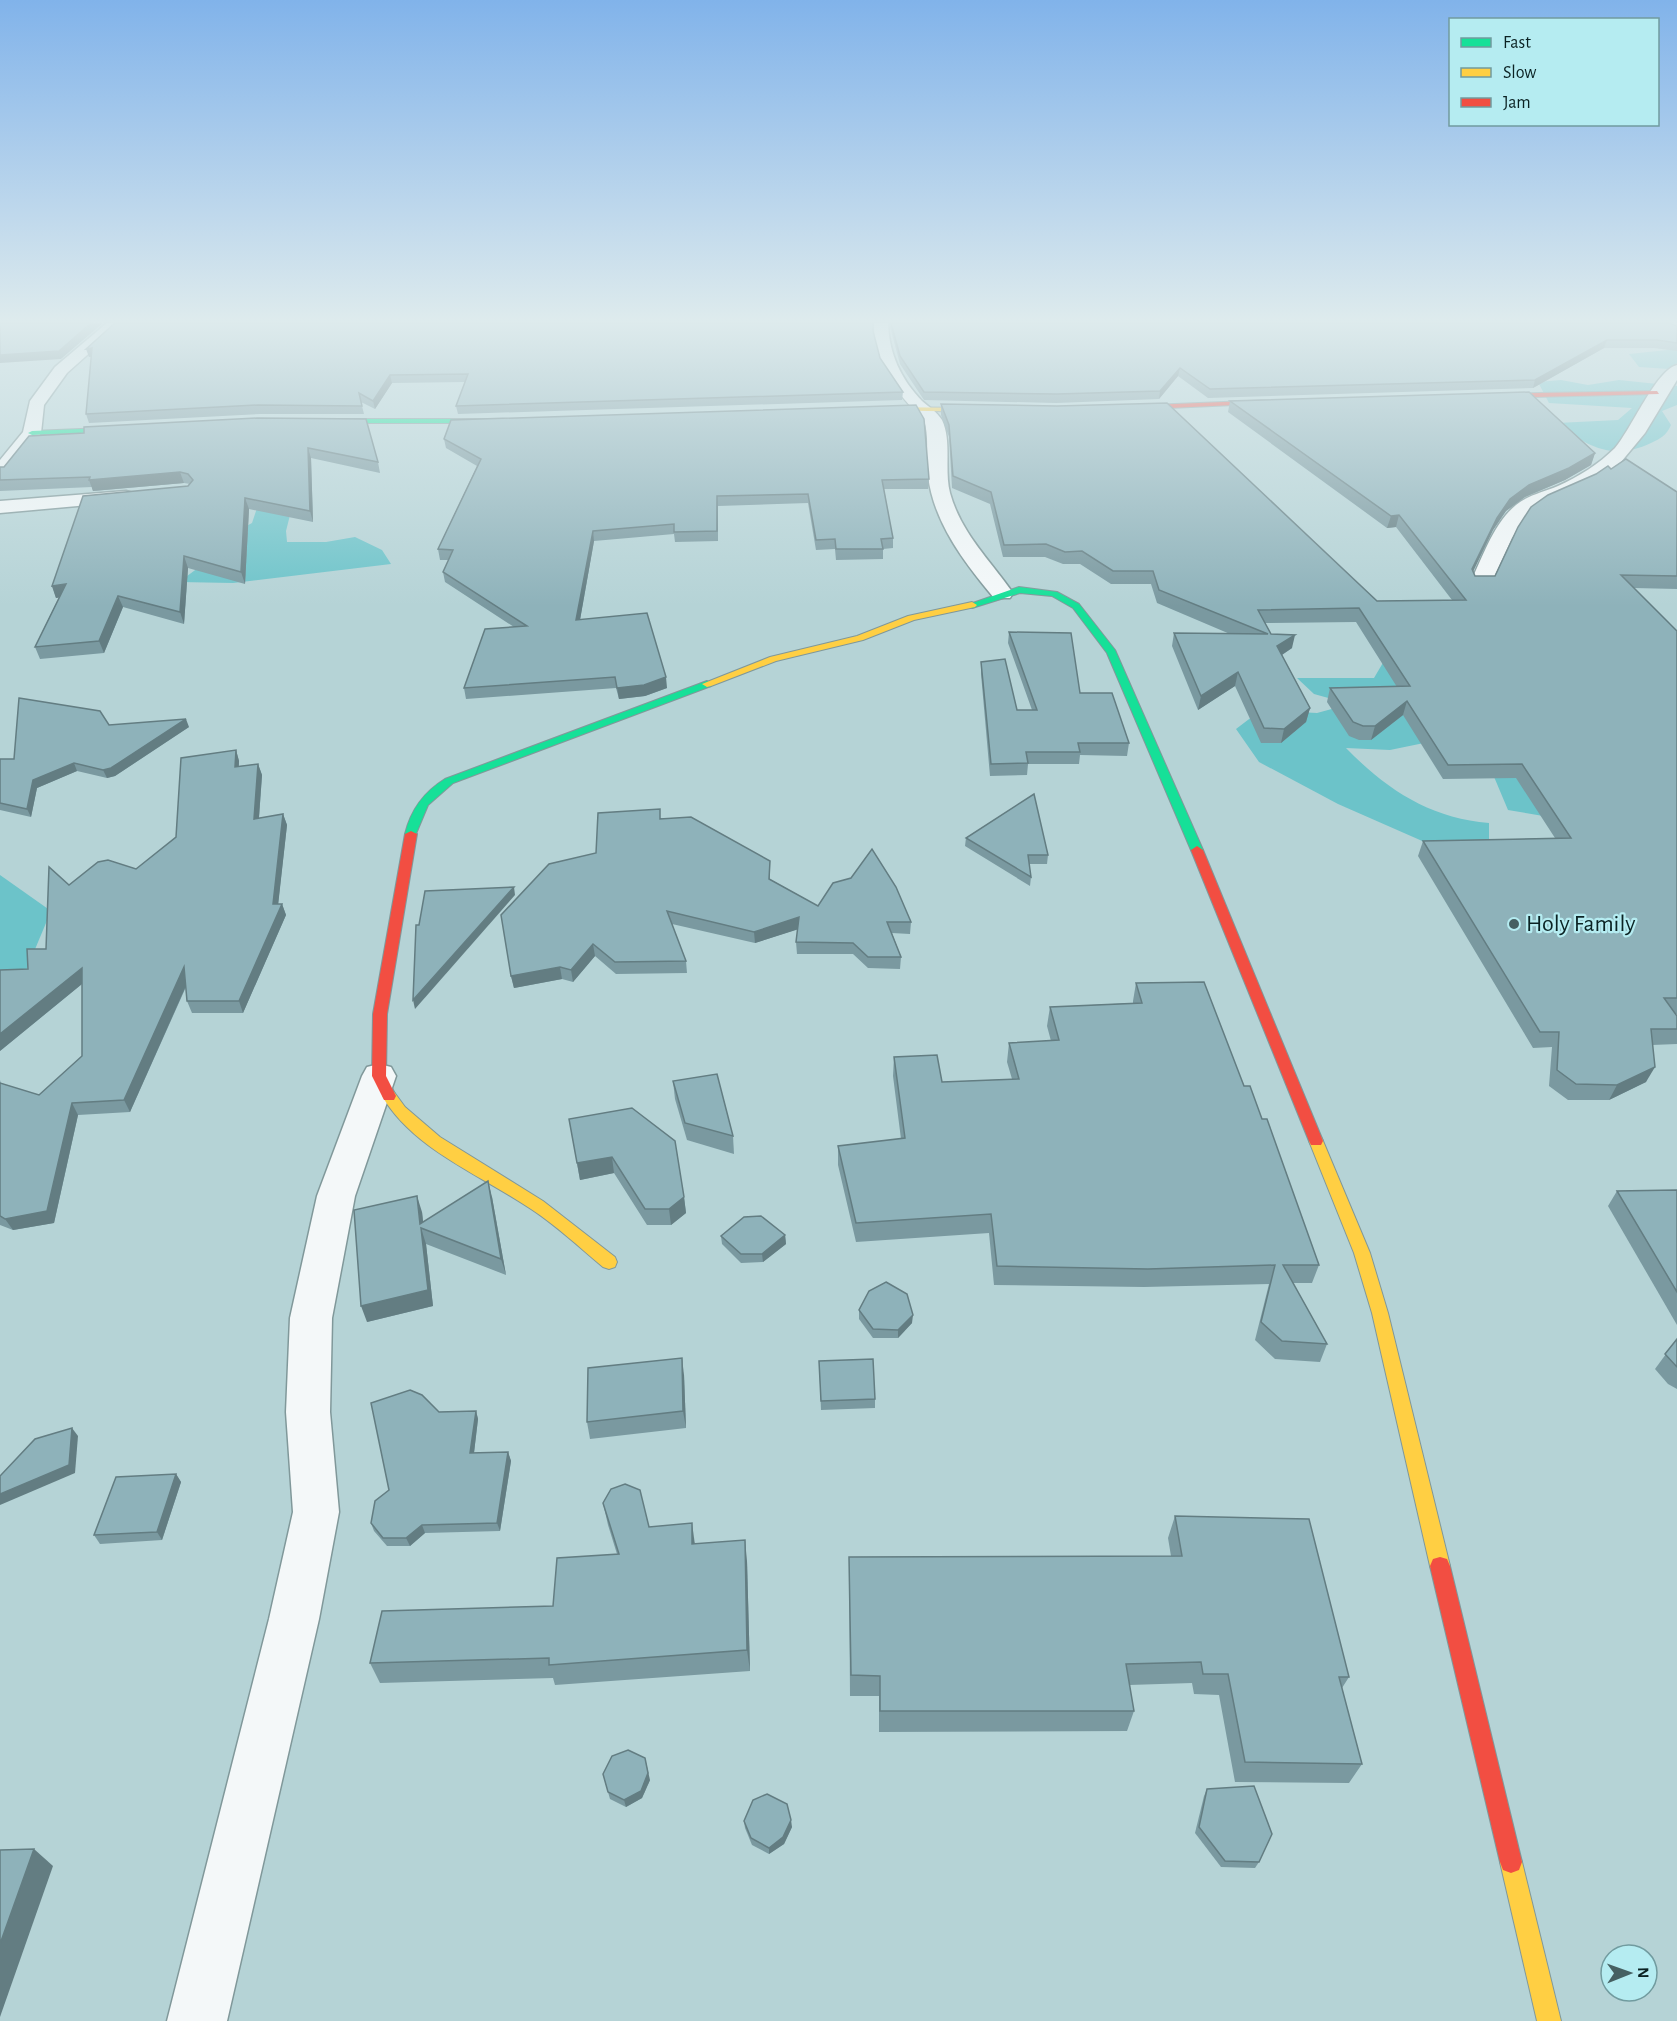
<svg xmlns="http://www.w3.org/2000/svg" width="1677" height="2021" viewBox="0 0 1677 2021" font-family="'Alegreya Sans',sans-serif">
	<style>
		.forest { fill: #6cc3c9 }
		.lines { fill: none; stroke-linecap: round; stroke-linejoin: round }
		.street-casing { stroke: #80989a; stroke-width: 3 }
		.fast-casing { stroke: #80989a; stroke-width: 2 }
		.slow-casing { stroke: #80989a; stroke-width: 2 }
		.jam-casing { stroke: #80989a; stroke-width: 2 }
		.street { fill: #f4f8f9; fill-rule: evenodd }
		.fast { fill: #16e098; fill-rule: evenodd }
		.slow { fill: #ffcf43; fill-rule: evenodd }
		.jam { fill: #f24e42; fill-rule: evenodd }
		.wall { fill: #7a99a0 }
		.shaded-wall { fill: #637d82 }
		.building { fill: #8eb2ba; stroke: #637d82; stroke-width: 1.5 }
		.poi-dot { fill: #466062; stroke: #b5ecf1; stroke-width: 2 }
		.labels { text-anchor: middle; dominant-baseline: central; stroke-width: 4.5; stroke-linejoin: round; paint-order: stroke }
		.poi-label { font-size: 24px; fill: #0b2223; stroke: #b5ecf1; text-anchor: start }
	</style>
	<rect width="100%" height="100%" fill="#b5d3d6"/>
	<!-- forest -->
	<g class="forest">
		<polygon points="1677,349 1677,363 1669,369 1639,367 1629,354"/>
		<path d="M1561,380L1588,385L1619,380L1677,386V405L1662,411L1671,425C1666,436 1661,438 1651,443C1613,461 1587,447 1557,423L1618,420L1632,408L1549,403L1538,382Z"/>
		<polygon points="292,507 286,531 287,542 326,542 355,537 382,550 391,564 233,583 179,582 206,562 224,538 252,523 257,508"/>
		<path d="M1434,653L1555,818L1508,810L1484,753L1424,743L1390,750L1346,748C1387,790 1430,818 1489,823V845L1445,851L1338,804L1259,762L1236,729L1261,710L1317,713L1350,704L1314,694L1297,678H1374L1384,661Z"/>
		<polygon points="0,875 51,911 23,978 0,1008"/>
	</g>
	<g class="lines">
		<defs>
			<g id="street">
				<polygon points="107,323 123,323 67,373 44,405 41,433 7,476 0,478 0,460 23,432 30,401 55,367"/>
				<path d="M874,323H888C889,354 901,379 922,401C929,407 937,412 942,420C952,441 944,470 950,493C961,533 990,560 1013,593L1010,598H994C964,562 934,523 928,476C925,457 930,439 924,420C896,392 873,365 874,323Z"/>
				<path d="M1677,365V380L1645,433L1621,462L1591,484L1543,505L1525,518L1512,538L1489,588H1473L1470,583C1483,557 1493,524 1516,505C1528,495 1544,492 1558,486C1578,477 1599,464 1615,448C1631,430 1656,370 1677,365Z"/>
				<polygon points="126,491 133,493 136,497 133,501 0,513 0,501"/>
				<polygon points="379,1064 391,1067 396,1076 355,1196 332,1318 330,1412 339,1512 319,1619 227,2021 167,2021 269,1619 293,1512 286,1412 290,1318 317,1196 362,1076 367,1067"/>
			</g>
			<g id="fast">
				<polygon points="322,419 495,419 499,421 495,423 319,423 318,421"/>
				<polygon points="130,427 134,429 133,431 32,435 28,433 32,431"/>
				<polygon points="1019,587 1057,592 1079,604 1115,650 1203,850 1201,852 1193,852 1191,850 1107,653 1073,608 1052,596 1020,593 972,608 967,605"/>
				<path d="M707,681L712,684L711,686L453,783L428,805L415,836H407L405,834C411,809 424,792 445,779Z"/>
			</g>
			<g id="slow">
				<polygon points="871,407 987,408 990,410 987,412 869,410"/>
				<polygon points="972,602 977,605 975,607 914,620 863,640 776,661 711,686 707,687 702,684 770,657 857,636 908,616"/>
				<path d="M389,1091L394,1092L405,1107L440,1137L543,1201L615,1257L617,1262L615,1267L609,1269L603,1267C579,1247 557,1226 531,1209C481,1175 414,1150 382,1096L384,1092Z"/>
				<polygon points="1316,1135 1321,1137 1323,1141 1370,1253 1388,1313 1450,1566 1447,1573 1440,1575 1433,1573 1430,1566 1372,1313 1354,1253 1309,1141 1311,1137"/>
				<polygon points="1511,1851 1519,1854 1522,1862 1561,2021 1537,2021 1500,1862 1503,1854"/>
			</g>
			<g id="jam">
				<polygon points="1657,391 1659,394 1488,398 1485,396 1488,394"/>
				<polygon points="1275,400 1277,403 1126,410 1123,408 1126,406"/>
				<polygon points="411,831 417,834 387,1014 386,1076 396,1096 394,1100 384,1100 372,1076 373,1014 405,834"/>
				<polygon points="1197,846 1203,850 1323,1141 1321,1145 1311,1145 1309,1141 1191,850"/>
				<polygon points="1440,1557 1447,1559 1450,1566 1522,1862 1519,1870 1511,1873 1503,1870 1500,1862 1430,1566 1433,1559"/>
			</g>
		</defs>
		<!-- street casing -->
		<use href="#street" class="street-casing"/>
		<!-- fast casing -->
		<use href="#fast" class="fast-casing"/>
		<!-- slow casing -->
		<use href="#slow" class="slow-casing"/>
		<!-- jam casing -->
		<use href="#jam" class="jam-casing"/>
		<!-- street -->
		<use href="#street" class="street"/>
		<!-- fast -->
		<use href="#fast" class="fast"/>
		<!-- slow -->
		<use href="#slow" class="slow"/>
		<!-- jam -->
		<use href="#jam" class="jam"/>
	</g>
	<!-- wall -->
	<g class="wall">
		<polygon points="115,323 873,331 880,358 903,392 902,400 458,414 456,406 465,382 392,383 375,409 361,402 364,414 260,414 89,423 86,414 92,356 89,357"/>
		<polygon points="889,323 1671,323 1671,324 1677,326 1677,351 1654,348 1604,348 1533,388 1208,398 1178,376 1159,399 1056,403 924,400 900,364"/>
		<polygon points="1230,401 1595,453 1591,465 1565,480 1525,497 1506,511 1493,530 1473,571 1475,576 1495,576 1611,469 1677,492 1677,589 1634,588 1677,631 1677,1014 1675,1014 1677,1016 1677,1044 1652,1045 1646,1082 1609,1100 1568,1100 1549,1086 1552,1047 1533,1048 1418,856 1423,841 1555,838 1516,778 1443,779 1403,715 1371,740 1359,740 1349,736 1327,702 1330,688 1397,687 1356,622 1265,623 1271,634 1292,648 1282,655 1310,708 1306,722 1281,743 1261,743 1235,686 1198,710 1172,646 1174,633 1230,634 1157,603 1151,584 1111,584 1080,564 1063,564 1045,557 1003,557 990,504 952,488 949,437 941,415 941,404 1377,601 1452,600 1396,527 1387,528 1228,412"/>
		<polygon points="257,418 378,462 380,473 311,458 313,522 249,509 245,584 188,568 184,624 123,607 104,653 40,659 35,647 59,597 56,598 52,586 190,484 184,483 93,491 92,487 0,491 0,467 4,467 84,433"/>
		<polygon points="444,439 929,479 928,489 884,489 893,538 893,548 883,549 883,559 836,560 835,549 816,550 808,503 718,506 718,541 675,542 674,534 594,541 580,620 667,688 645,696 619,699 616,688 466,699 464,688 514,627 445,582 443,572 449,560 440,560 438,549 477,466 446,448"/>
		<polygon points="1009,632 1080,693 1129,743 1127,756 1080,755 1079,764 1028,764 1027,775 990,776 981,674 981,662 1017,710 1032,710 1008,643"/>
		<polygon points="109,725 189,727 115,776 107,778 77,771 37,788 31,817 0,810 0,759 14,759"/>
		<polygon points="236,750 239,761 239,766 258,764 262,775 259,818 283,814 287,825 278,904 282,904 286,915 243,1013 192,1013 187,1001 186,987 130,1112 78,1115 54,1223 13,1230 0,1225 0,1080 1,1084 39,1095 82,1056 82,984 0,1051 28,969 46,949 69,885 136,869 176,837"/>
		<polygon points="661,818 770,861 770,879 818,906 911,922 910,934 892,933 901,957 900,969 868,968 853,954 797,954 796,942 798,929 755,943 672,924 686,961 687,973 616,974 595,956 573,982 562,979 514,988 511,976"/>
		<polygon points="966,838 1048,855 1047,864 1029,864 1031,877 1030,886 965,846"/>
		<polygon points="1136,983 1244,1086 1262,1119 1319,1265 1312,1283 1293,1283 1327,1344 1320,1362 1275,1359 1255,1340 1269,1284 1144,1287 994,1285 989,1233 856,1242 838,1165 838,1146 901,1139 893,1076 894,1057 942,1082 1012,1079 1007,1062 1009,1043 1051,1041 1047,1026 1050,1007 1133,1003 1133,1001"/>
		<polygon points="673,1081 733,1136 734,1154 687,1140 675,1099"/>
		<polygon points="569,1119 684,1197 686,1213 671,1225 647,1225 614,1173 580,1180"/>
		<polygon points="1677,1190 1677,1325 1608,1206 1617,1191"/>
		<polygon points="492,1197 506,1275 426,1244 433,1306 367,1322 422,1212 423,1222"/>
		<polygon points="785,1235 786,1244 763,1262 741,1263 722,1244 721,1236"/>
		<polygon points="859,1310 912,1323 898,1338 873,1338 859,1319"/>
		<polygon points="1677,1339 1677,1389 1668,1384 1655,1369"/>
		<polygon points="819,1361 875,1399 875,1408 821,1410"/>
		<polygon points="684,1375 686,1428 590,1439 587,1422"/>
		<polygon points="476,1411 478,1419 474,1453 508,1452 511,1461 500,1531 425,1533 410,1546 387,1546 374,1531 371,1523 389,1490 439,1412"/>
		<polygon points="176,1474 181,1482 162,1540 100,1544 94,1535"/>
		<polygon points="603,1503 649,1527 747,1561 750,1671 555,1685 553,1678 380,1683 370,1663 553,1606 617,1554 608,1525"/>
		<polygon points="1175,1516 1349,1677 1342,1688 1362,1764 1349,1783 1235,1782 1219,1695 1194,1694 1192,1683 1129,1685 1134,1711 1127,1731 879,1732 879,1696 850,1696 849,1557 1171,1556 1168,1538"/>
		<polygon points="603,1774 650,1780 642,1798 626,1807 610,1799"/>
		<polygon points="1207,1789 1259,1862 1255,1868 1221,1867 1195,1833 1204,1796"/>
		<polygon points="744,1821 792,1827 784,1844 769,1854 752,1845 745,1828"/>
	</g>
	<!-- shaded-wall -->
	<g class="shaded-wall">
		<polygon points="91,323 103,323 61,359 0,363 0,355"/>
		<polygon points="1607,340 1604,348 1533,388 1535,380"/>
		<polygon points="92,348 95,356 89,357 86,349"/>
		<polygon points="1180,368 1178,376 1159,399 1160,391"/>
		<polygon points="390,375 392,383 375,409 373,401"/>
		<polygon points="308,448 311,458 313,522 310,511"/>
		<polygon points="1595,453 1591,465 1565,480 1525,497 1506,511 1493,530 1468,582 1472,569 1497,518 1510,499 1529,485"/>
		<polygon points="180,472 184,483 93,491 89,480"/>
		<polygon points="245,498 249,509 245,584 241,572"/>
		<polygon points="1399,515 1396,527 1387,528 1391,516"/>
		<polygon points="593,531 594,541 578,631 576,620"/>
		<polygon points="184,556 188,568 184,624 180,612"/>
		<polygon points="66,584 70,596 56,598 52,586"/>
		<polygon points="118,596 123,607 104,653 99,641"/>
		<polygon points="1295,635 1292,648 1274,660 1277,646"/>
		<polygon points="1238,672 1235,686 1198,710 1201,696"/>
		<polygon points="666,677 667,688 645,696 619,699 617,688"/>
		<polygon points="1407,701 1403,715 1371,740 1375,726"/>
		<polygon points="1310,708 1306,722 1281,743 1284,729"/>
		<polygon points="186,719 189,727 115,776 107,778 103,770"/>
		<polygon points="236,750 239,761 238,778 235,767"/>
		<polygon points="74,763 77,771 37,788 31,817 27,809 33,780"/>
		<polygon points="258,764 262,775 258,830 254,819"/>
		<polygon points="283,814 287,825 277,915 282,904 286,915 243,1013 239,1001 273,904"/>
		<polygon points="514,887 515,895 415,1009 413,1000"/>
		<polygon points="799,917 799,929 755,943 754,932"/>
		<polygon points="593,944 595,956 573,982 571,970"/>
		<polygon points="184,967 189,979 130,1112 124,1100"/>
		<polygon points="560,967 562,979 514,988 511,976"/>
		<polygon points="82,968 88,979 0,1051 0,1034"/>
		<polygon points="1655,1067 1646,1082 1609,1100 1617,1085"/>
		<polygon points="72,1103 78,1115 54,1223 13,1230 5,1219"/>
		<polygon points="612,1157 614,1173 580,1180 577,1163"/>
		<polygon points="488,1181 492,1197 506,1275 501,1259"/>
		<polygon points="417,1196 422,1212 424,1230 420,1224"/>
		<polygon points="684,1197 686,1213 671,1225 669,1209"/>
		<polygon points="421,1228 426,1244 433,1306 367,1322 361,1306"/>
		<polygon points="785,1235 786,1244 763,1262 762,1254"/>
		<polygon points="913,1315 912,1323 898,1338 898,1330"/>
		<polygon points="682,1358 684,1375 686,1428 683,1411"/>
		<polygon points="476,1411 478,1419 473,1461 470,1453"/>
		<polygon points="72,1428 78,1436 75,1473 0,1505 0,1494"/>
		<polygon points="508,1452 511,1461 500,1531 497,1523"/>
		<polygon points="176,1474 181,1482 162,1540 157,1532"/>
		<polygon points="692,1523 695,1545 692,1544"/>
		<polygon points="422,1525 425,1533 410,1546 406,1538"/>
		<polygon points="745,1540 747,1561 750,1671 747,1650"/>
		<polygon points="645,1758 650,1780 642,1798 626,1807 624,1800"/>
		<polygon points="791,1820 792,1827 784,1844 769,1854 769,1848"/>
		<polygon points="34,1849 53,1866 0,2017 0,1944"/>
	</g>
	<!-- building -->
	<g class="building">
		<polygon points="0,323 91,323 59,351 0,355"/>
		<polygon points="115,323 873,323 873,331 880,358 903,392 456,406 468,374 390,375 373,401 359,393 362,406 258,405 86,414 92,348 86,349"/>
		<polygon points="891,323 1671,323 1671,324 1677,326 1677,343 1657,340 1607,340 1535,380 1210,389 1180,368 1160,391 1057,394 924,392 900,356"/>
		<polygon points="1529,392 1595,453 1569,468 1529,485 1510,499 1497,518 1472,569 1475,576 1495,576 1518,527 1531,507 1548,495 1596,474 1608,466 1611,469 1626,459 1677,492 1677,576 1621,575 1677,631 1677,998 1664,998 1677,1016 1677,1029 1651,1029 1655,1067 1617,1085 1576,1084 1557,1070 1559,1032 1540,1032 1423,841 1571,838 1522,764 1448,765 1407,701 1375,726 1363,726 1353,722 1330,688 1410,686 1359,608 1258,610 1271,634 1295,635 1277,646 1310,708 1284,729 1264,728 1238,672 1201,696 1174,633 1268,634 1159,590 1153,571 1113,571 1082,551 1065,552 1046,544 1004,545 991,492 953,476 949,425 941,404 1057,406 1167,403 1377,601 1466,600 1399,515 1391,516 1230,401"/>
		<polygon points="916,405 924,419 929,479 882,480 893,538 881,539 883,549 836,549 835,539 816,540 808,494 717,496 717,531 674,532 674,524 593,531 576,620 647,613 666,677 644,685 617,688 615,677 464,688 485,629 527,626 443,572 453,550 438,549 481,459 444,439 451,420"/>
		<polygon points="257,418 366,419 378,462 308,448 310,511 245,498 241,572 184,556 180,612 118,596 99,641 35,647 66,584 52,586 83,496 188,486 193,480 188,474 180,472 89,480 90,477 0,480 0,467 4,467 29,436 84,433 84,427"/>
		<polygon points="1009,632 1071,633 1080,693 1112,693 1129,743 1078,743 1080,752 1026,752 1028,763 991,764 981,662 1005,659 1017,710 1037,710"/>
		<polygon points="19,698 100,711 109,725 186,719 111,768 103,770 74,763 33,780 27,809 0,803 0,759 14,759"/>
		<polygon points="236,750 235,767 258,764 254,819 283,814 273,904 282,904 239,1001 187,1001 184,967 124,1100 72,1103 47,1211 5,1219 0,1216 0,1083 39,1095 82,1056 82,968 0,1034 0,970 28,969 27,949 46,949 49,867 69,885 98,862 108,860 136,869 176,837 181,758"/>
		<polygon points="1034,794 1048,855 1028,855 1031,877 966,838"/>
		<polygon points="660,809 660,819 691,817 770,861 769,879 818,906 833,883 851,878 872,849 896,887 911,922 887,922 901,957 868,957 853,943 796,942 799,917 754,932 667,911 686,961 615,962 593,944 571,970 560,967 511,976 501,915 549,864 596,853 598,813"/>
		<polygon points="514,887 413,1000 416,925 419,925 425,891"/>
		<polygon points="1204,982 1244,1086 1250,1086 1262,1119 1267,1119 1319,1265 1283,1265 1327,1344 1282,1341 1261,1322 1275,1265 1148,1269 997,1266 991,1214 856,1223 838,1146 905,1138 894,1057 937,1055 942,1082 1019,1079 1009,1043 1059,1040 1050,1007 1142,1003 1136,983"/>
		<polygon points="717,1074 733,1136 685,1123 673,1081"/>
		<polygon points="632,1108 675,1141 684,1197 669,1209 645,1209 612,1157 577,1163 569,1119"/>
		<polygon points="488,1181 501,1259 421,1228 428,1290 361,1306 354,1210 417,1196 420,1224"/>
		<polygon points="1677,1190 1677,1292 1617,1191"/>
		<polygon points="761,1216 785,1235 762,1254 741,1254 721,1236 744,1217"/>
		<polygon points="886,1282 907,1294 913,1315 898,1330 873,1329 859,1310 869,1291"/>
		<polygon points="1677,1339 1677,1367 1665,1354"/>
		<polygon points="682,1358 683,1411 587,1422 588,1368"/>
		<polygon points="873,1359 875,1399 821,1401 819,1361"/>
		<polygon points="410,1390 422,1395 439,1412 476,1411 470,1453 508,1452 497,1523 422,1525 406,1538 383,1538 371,1523 375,1501 389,1490 371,1403"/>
		<polygon points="72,1428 69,1465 0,1494 0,1476 35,1439"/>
		<polygon points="176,1474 157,1532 94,1535 116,1477"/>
		<polygon points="625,1484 640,1490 649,1527 692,1523 692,1544 745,1540 747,1650 549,1665 549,1658 370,1663 382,1611 553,1606 557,1558 619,1554 603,1503 611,1489"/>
		<polygon points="1175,1516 1309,1519 1349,1677 1339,1677 1362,1764 1245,1762 1228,1674 1203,1674 1201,1662 1126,1664 1134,1711 880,1711 880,1676 851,1675 849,1557 1182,1556"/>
		<polygon points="628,1750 645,1758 648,1773 641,1791 624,1800 608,1792 603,1774 612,1756"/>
		<polygon points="1254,1786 1272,1834 1259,1862 1225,1861 1199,1827 1207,1789"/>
		<polygon points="767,1794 787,1804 791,1820 783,1837 769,1848 751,1838 744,1821 753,1800"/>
		<polygon points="34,1849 0,1944 0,1850"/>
	</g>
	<!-- sky -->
	<linearGradient id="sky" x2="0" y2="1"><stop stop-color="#81b3ea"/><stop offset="0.53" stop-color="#deebed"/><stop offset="1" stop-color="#deebed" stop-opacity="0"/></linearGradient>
	<rect width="1677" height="606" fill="url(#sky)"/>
	<!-- markers -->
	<circle class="poi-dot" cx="1514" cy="924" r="6"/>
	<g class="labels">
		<!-- poi labels -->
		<g class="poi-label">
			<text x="1526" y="924">Holy Family</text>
		</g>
	</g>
	<!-- legend -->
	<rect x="1449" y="18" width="210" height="108" fill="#b5ecf1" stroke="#719b9f" stroke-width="1.5"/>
	<rect x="1461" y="38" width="30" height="9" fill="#16e098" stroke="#719b9f" stroke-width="1.5"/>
	<text x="1503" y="48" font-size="18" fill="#0b2223">Fast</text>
	<rect x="1461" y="68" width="30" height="9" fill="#ffcf43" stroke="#719b9f" stroke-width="1.5"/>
	<text x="1503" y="78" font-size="18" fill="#0b2223">Slow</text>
	<rect x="1461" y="98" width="30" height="9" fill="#f24e42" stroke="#719b9f" stroke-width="1.5"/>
	<text x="1503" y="108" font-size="18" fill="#0b2223">Jam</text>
	<!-- north arrow -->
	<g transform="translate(1629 1973) rotate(89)"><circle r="28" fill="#b5ecf1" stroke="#719b9f" stroke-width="1.5"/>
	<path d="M0-4.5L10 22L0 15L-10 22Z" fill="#466062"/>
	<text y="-9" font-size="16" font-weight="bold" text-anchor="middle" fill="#0b2223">N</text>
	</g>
</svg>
